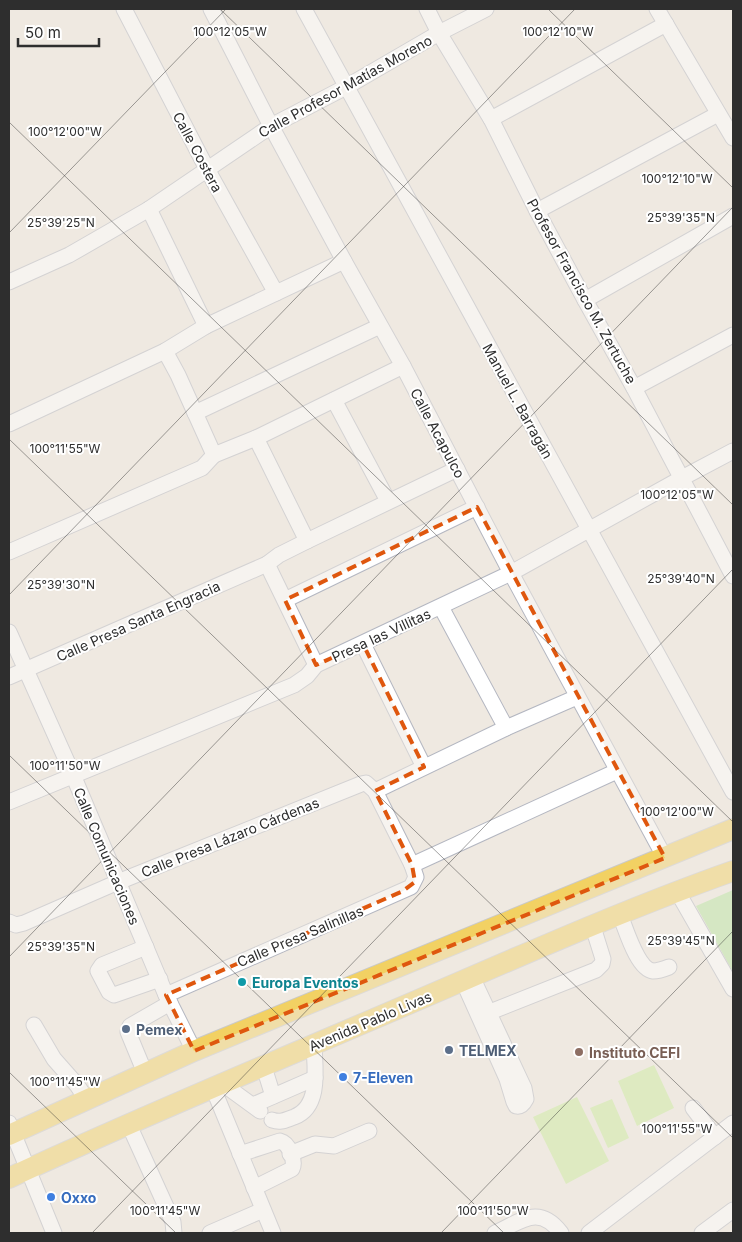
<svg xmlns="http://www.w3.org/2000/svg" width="742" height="1242" viewBox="0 0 742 1242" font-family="Inter,sans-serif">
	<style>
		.green { fill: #b6e59e }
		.pitch { fill: #c9ec9a }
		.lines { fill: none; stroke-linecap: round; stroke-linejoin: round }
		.minor-casing { stroke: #b4b7c1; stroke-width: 17 }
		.major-casing { stroke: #c9c9c9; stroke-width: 22 }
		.minor { stroke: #fff; stroke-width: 15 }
		.major { stroke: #f2d163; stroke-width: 20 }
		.marked { fill: none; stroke: #df570e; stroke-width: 4; stroke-dasharray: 10 6; stroke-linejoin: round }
		.ticks { fill: none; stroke: #2e2e2e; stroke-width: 1; stroke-opacity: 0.45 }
		.culture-dot { fill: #0f9aa8; stroke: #fff; stroke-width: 2 }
		.service-dot { fill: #5c6f8a; stroke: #fff; stroke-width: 2 }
		.education-dot { fill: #8d6e63; stroke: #fff; stroke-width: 2 }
		.shop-dot { fill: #3f7fe0; stroke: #fff; stroke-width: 2 }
		.labels { text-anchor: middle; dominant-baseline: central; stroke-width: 4; stroke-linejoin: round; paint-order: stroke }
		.street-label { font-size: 14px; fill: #2e2e2e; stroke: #fff }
		.culture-label { font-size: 14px; font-weight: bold; fill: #0d838f; stroke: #fff; text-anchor: start }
		.service-label { font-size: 14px; font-weight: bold; fill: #4e5e75; stroke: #fff; text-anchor: start }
		.education-label { font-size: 14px; font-weight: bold; fill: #785e54; stroke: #fff; text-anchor: start }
		.shop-label { font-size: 14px; font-weight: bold; fill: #366cbe; stroke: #fff; text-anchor: start }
		.ticks-label { font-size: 12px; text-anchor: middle; fill: #2e2e2e; stroke: #fff; stroke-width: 4; stroke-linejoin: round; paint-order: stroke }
	</style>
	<rect width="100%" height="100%" fill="#efe9e1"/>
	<!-- green -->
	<polygon class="green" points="733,890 733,972 696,906"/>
	<!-- pitch -->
	<g class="pitch">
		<polygon points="654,1065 674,1108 637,1126 618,1081"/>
		<polygon points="577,1097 609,1161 566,1184 533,1117"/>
		<polygon points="612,1099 629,1138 608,1148 590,1108"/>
	</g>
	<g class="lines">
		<defs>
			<g id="minor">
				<polyline points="124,9 207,169 276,293"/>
				<polyline points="211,9 271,126 344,261 403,366 511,573 665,858"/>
				<polyline points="304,9 733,792"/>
				<polyline points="427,9 439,33 491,119 537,211 585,300 634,388 733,576"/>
				<polyline points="657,9 733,138"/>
				<polyline points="491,119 666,24"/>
				<polyline points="149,209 206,326"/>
				<polyline points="537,211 718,114"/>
				<polyline points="9,282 69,255 149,209 271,126 346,87 439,33 486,9"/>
				<polyline points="585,300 733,216"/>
				<polyline points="165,351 178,375 214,455"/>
				<polyline points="634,388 733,335"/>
				<polyline points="334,400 388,501"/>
				<polyline points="195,413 380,326"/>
				<polyline points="9,424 165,351 206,326 344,261"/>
				<polyline points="256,438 307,541"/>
				<polyline points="214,455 256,438 403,366"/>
				<polyline points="9,552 202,468 214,455"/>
				<polyline points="267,564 316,665"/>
				<polyline points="285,600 477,507"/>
				<polyline points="441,607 506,728"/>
				<polyline points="9,632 73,775 166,995 194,1051"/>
				<polyline points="363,644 424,767"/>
				<polyline points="9,677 267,564 279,555 307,541 457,469"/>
				<polyline points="375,791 506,728 577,697"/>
				<polyline points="9,802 294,685 307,676 316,665 511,573 682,478 733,451"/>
				<polyline points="412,865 617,771"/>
				<polyline points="677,891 733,989"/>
				<path d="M620,915C626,929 637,969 653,971C658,971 664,969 669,967"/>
				<polyline points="9,922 16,925 24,923 118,882 361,784 366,783 375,791 412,865 416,877 411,887 166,995"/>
				<polyline points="146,947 102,965 98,971 109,992 114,995 160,979"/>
				<path d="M463,981L507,1079L514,1102L516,1106C521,1107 524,1103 526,1099L524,1088L472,977"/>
				<polyline points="480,1016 596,970 602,964 603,959 593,927"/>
				<polyline points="34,1025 54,1059 77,1085 87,1100"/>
				<polyline points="264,1067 273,1096"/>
				<polyline points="145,1073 128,1032 130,1026 170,1003"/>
				<polyline points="223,1084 260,1111"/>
				<polyline points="213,1088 273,1233"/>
				<polyline points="253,1105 315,1078"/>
				<polyline points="693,1108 715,1137"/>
				<path d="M272,1120C281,1123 285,1120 294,1117C321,1107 315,1069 314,1045"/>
				<polyline points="9,1123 54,1233"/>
				<polyline points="129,1125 173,1222 174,1233"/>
				<path d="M240,1154L280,1141C289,1143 296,1161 292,1169L254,1188"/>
				<polyline points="290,1154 315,1144 334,1146 369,1131"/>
				<polyline points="210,1233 263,1210"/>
				<path d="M495,1233C522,1221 539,1204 561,1233"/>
				<polyline points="589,1233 733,1123"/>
				<polyline points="702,1233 733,1210"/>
			</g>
			<g id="major">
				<polyline points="9,1135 194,1051 733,829"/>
				<path d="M9,1178C134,1120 262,1067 390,1012C503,964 617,912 733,871"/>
			</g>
		</defs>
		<!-- minor casing -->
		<use href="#minor" class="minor-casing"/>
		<!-- major casing -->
		<use href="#major" class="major-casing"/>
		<!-- minor -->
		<use href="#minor" class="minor"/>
		<!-- major -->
		<use href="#major" class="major"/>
	</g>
	<!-- marked area -->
	<path d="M0 0H742V1242H0ZM477,507L665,858L194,1051L166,995L403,891L415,882L412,865L375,791L424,767L363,644L316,665L285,600Z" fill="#efe9e1" fill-opacity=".55" fill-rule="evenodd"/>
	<path class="marked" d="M477,507L665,858L194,1051L166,995L403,891L415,882L412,865L375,791L424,767L363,644L316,665L285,600Z"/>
	<!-- ticks -->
	<path class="ticks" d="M220,9L733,505M548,9L733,188M9,122L733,822M9,233L226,9M9,439L733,1138M9,595L575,9M9,755L504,1233M9,957L733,207M9,1072L176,1233M92,1233L733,569M441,1233L733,931"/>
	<!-- markers -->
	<circle class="culture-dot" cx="242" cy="982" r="5"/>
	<g class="service-dot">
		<circle cx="126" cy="1029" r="5"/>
		<circle cx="449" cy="1050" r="5"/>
	</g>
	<circle class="education-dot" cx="579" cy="1052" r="5"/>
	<g class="shop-dot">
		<circle cx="343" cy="1077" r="5"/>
		<circle cx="51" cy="1197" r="5"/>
	</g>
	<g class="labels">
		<!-- street labels -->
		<g class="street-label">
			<text transform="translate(345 86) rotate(-29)">Calle Profesor Matías Moreno</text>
			<text transform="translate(198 152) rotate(62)">Calle Costera</text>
			<text transform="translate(582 291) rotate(61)">Profesor Francisco M. Zertuche</text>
			<text transform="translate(518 401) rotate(61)">Manuel L. Barragán</text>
			<text transform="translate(438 433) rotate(62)">Calle Acapulco</text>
			<text transform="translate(138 621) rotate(-24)">Calle Presa Santa Engracia</text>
			<text transform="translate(381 635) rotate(-25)">Presa las Villitas</text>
			<text transform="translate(230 837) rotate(-22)">Calle Presa Lázaro Cárdenas</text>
			<text transform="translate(107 856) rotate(67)">Calle Comunicaciones</text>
			<text transform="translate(300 936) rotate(-23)">Calle Presa Salinillas</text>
			<text transform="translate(370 1021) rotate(-23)">Avenida Pablo Livas</text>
		</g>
		<!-- culture labels -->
		<g class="culture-label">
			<text x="252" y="982">Europa Eventos</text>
		</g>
		<!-- service labels -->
		<g class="service-label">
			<text x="136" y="1029">Pemex</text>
			<text x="459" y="1050">TELMEX</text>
		</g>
		<!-- education labels -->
		<g class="education-label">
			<text x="589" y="1052">Instituto CEFI</text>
		</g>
		<!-- shop labels -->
		<g class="shop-label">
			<text x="353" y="1077">7-Eleven</text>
			<text x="61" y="1197">Oxxo</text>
		</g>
	</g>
	<g class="ticks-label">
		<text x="230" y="36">100°12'05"W</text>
		<text x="558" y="36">100°12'10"W</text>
		<text x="65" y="136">100°12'00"W</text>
		<text x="677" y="183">100°12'10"W</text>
		<text x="681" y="222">25°39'35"N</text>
		<text x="61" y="227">25°39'25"N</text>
		<text x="65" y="453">100°11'55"W</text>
		<text x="677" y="499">100°12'05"W</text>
		<text x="681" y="583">25°39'40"N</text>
		<text x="61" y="589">25°39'30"N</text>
		<text x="65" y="770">100°11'50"W</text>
		<text x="677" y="816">100°12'00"W</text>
		<text x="681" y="945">25°39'45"N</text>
		<text x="61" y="951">25°39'35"N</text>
		<text x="65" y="1086">100°11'45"W</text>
		<text x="677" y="1133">100°11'55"W</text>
		<text x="165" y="1215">100°11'45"W</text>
		<text x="493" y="1215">100°11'50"W</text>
	</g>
	<!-- border -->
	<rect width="742" height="1242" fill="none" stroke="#2e2e2e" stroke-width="20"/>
	<!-- scale -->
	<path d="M18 38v8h81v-8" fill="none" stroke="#2e2e2e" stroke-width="2.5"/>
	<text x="25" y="38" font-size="15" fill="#2e2e2e" stroke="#ffffff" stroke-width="4" paint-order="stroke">50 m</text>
</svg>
